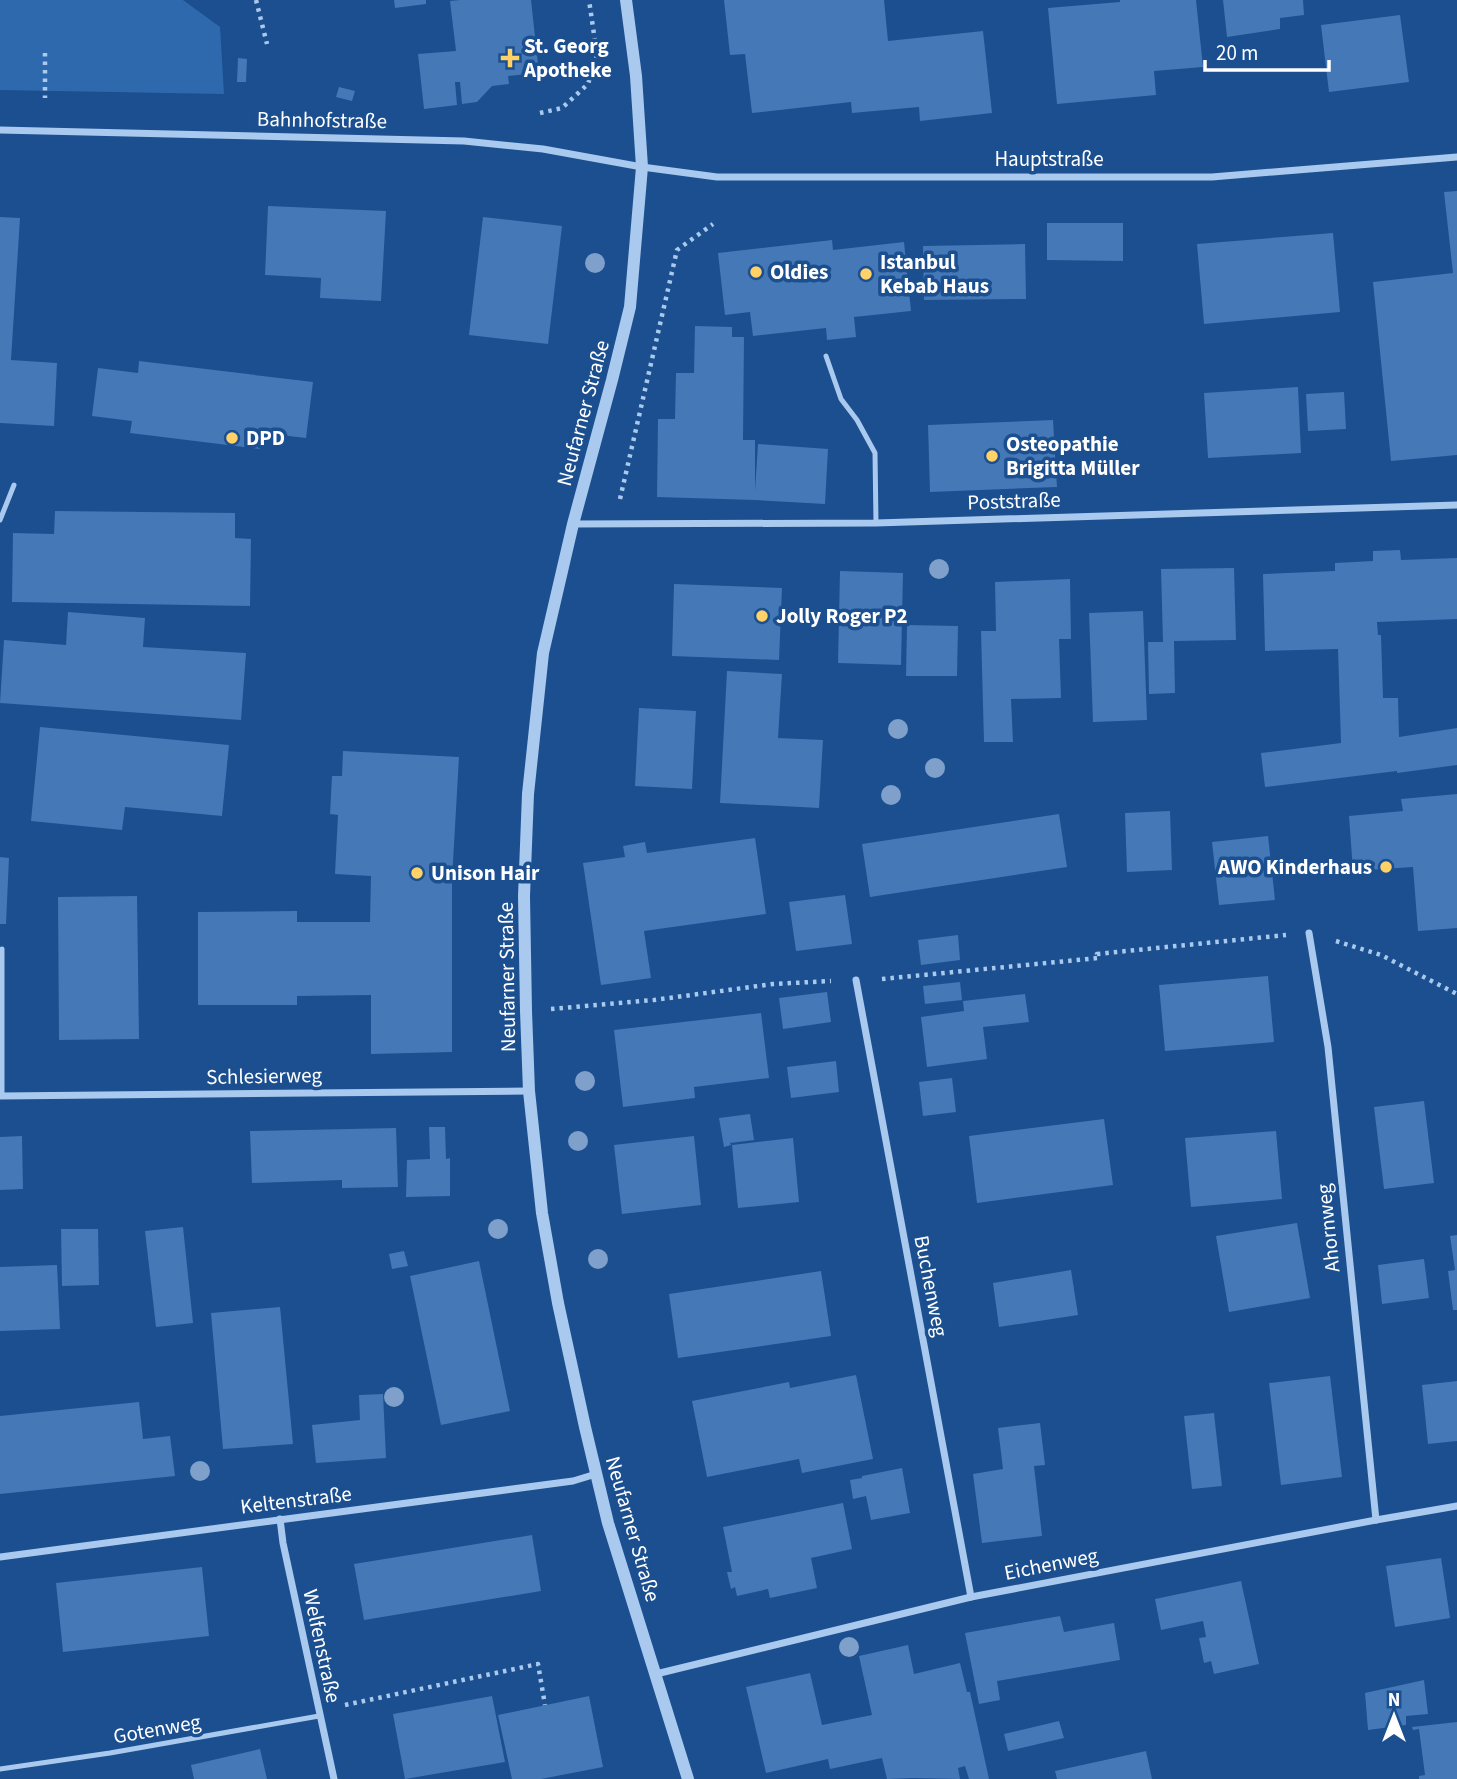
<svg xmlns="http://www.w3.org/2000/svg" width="1457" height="1779" viewBox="0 0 1457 1779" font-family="'Source Sans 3',sans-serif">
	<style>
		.green { fill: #2e69ad }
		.building { fill: #4478b7 }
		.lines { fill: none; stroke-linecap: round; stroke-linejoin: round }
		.path { stroke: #a9c9ee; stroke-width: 4.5; stroke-dasharray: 3.5 5; stroke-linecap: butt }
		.service { stroke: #a9c9ee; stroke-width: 5 }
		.minor { stroke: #a9c9ee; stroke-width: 7 }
		.tertiary { stroke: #a9c9ee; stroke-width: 12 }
		.tree { fill: #7ea0ca }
		.poi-dot { fill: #ffd166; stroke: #1b4f8f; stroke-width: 2.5 }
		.labels { text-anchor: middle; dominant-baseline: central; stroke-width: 7; stroke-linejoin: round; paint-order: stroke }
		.poi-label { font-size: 21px; font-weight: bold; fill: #fff; stroke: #1b4f8f; text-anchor: start }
		.street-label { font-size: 21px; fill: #fff; stroke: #1b4f8f }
	</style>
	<rect width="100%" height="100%" fill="#1b4f8f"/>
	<!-- green -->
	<polygon class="green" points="0,0 183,0 220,27 224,94 0,90"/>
	<!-- building -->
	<g class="building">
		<polygon points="394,0 426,0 426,4 395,8"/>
		<polygon points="460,0 531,0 539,73 508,76 509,84 492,86 477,102 462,104 460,82 455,82 457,105 424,109 418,54 456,51 450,1"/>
		<polygon points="724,0 884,0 888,41 983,31 992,113 920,121 919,107 852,113 851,102 752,113 745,54 730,55"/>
		<polygon points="1120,0 1196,0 1203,67 1154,71 1156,95 1057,104 1048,8 1120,2"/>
		<polygon points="1223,0 1303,0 1304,15 1280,18 1280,29 1227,37"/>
		<polygon points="1400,15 1409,82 1329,92 1321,25"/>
		<polygon points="238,58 247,59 246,82 237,82"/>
		<polygon points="339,87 355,91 352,101 336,97"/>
		<polygon points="1457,191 1457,455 1391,461 1373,282 1453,273 1444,192"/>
		<polygon points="268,206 386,211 381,301 320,298 321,278 265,275"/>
		<polygon points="0,217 20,218 11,360 57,363 54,426 0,423"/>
		<polygon points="483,217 562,226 548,344 469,335"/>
		<polygon points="1047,223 1123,223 1123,261 1047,260"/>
		<polygon points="1333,233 1340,312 1204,324 1197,244"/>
		<polygon points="832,240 833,250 904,242 911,311 854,317 856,337 827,340 826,328 753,336 750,312 725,315 718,253"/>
		<polygon points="1025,244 1026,299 924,300 923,246"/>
		<polygon points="695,326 732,327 732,337 744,337 743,440 755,440 755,491 758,444 828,449 825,504 755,500 657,497 658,419 675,419 676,373 694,373"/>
		<polygon points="139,361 313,382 306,438 263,433 260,449 130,433 132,421 92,416 98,368 138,373"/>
		<polygon points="1298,387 1301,453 1208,458 1204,393"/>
		<polygon points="1344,392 1346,429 1308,431 1306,394"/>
		<polygon points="1053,420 1057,487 930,492 928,425"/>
		<polygon points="55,511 235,513 235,538 251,539 250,606 12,602 13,533 54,534"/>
		<polygon points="1400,550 1401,560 1457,558 1457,619 1377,622 1378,635 1381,635 1383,698 1398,698 1399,737 1457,728 1457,765 1397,773 1397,771 1265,787 1261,753 1341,743 1338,649 1265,651 1263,574 1335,571 1335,563 1373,561 1373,551"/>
		<polygon points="1234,568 1236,640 1174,641 1175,693 1149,694 1148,642 1163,642 1161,569"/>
		<polygon points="840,571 903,573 901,665 838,663"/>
		<polygon points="1070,579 1071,639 1059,639 1061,698 1011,699 1013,742 984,742 981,631 996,631 995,582"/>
		<polygon points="674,584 782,588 779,660 672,656"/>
		<polygon points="1143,611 1147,720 1093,722 1089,613"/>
		<polygon points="68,612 145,618 143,647 246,653 241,720 0,703 4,640 66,645"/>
		<polygon points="907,625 958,626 957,676 906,676"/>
		<polygon points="727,671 782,674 778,738 823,740 819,808 720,803"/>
		<polygon points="639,708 696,711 692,789 635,786"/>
		<polygon points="40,727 229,745 222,816 125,807 122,830 31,821"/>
		<polygon points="343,751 459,757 452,880 452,1052 371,1054 371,995 297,996 297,1005 198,1005 198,912 297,911 297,922 370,922 371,876 335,874 338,815 330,814 332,776 342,776"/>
		<polygon points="1457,794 1457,928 1418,931 1413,867 1353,871 1349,816 1403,811 1401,799"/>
		<polygon points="1170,811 1172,870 1127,872 1125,813"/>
		<polygon points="1059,814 1067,867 870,897 862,844"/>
		<polygon points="1268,836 1275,900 1219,905 1212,842"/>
		<polygon points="755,838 766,914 644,931 651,978 601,985 583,863 625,857 623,846 645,842 647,853"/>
		<polygon points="0,857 9,858 6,924 0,924"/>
		<polygon points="845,895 852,944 796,951 789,902"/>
		<polygon points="137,896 139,1039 59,1040 58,897"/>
		<polygon points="958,935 960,960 921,965 918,940"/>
		<polygon points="1268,976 1274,1042 1165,1051 1159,985"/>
		<polygon points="960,982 962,1000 925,1004 923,986"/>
		<polygon points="827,992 831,1022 783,1029 779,998"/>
		<polygon points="1025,994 1029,1022 983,1027 987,1059 927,1067 921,1017 964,1011 963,1001"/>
		<polygon points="761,1013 769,1078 694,1087 695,1098 623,1107 614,1030"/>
		<polygon points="836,1061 839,1092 791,1098 787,1067"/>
		<polygon points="952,1078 956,1112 923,1116 919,1082"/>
		<polygon points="1424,1101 1434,1183 1384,1189 1374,1107"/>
		<polygon points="750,1114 754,1140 730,1143 731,1145 724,1147 719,1118"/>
		<polygon points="1104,1119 1113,1185 977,1203 969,1136"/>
		<polygon points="429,1127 445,1127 446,1159 450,1158 450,1196 406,1197 407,1160 430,1159"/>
		<polygon points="396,1128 398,1187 342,1188 342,1180 252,1183 250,1131"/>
		<polygon points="1276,1131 1282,1199 1191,1207 1185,1138"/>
		<polygon points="22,1136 23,1189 0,1190 0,1137"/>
		<polygon points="694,1136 701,1205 622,1214 614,1145"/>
		<polygon points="793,1138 799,1202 738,1208 732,1145"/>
		<polygon points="1297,1223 1310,1298 1229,1312 1216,1236"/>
		<polygon points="183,1227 193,1323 156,1327 145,1231"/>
		<polygon points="61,1229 98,1229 99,1285 62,1286"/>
		<polygon points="1457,1235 1457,1310 1453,1310 1448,1271 1455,1270 1450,1236"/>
		<polygon points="404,1251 408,1266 392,1269 389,1254"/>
		<polygon points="1424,1259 1429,1298 1382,1304 1378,1265"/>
		<polygon points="479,1261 510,1411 441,1425 410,1276"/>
		<polygon points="57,1265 60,1329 0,1331 0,1267"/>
		<polygon points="1071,1270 1078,1315 999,1327 993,1283"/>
		<polygon points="821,1271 831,1336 678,1358 669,1294"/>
		<polygon points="280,1307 293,1444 223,1449 211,1313"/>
		<polygon points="856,1375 873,1459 802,1473 799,1459 707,1477 692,1401 789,1382 790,1388"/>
		<polygon points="1330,1376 1342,1477 1281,1485 1269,1383"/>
		<polygon points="1457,1381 1457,1441 1428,1444 1422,1385"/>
		<polygon points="383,1394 386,1458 316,1463 312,1425 360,1420 359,1395"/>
		<polygon points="139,1402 143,1439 170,1436 175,1476 0,1494 0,1416"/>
		<polygon points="1214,1413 1222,1486 1192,1489 1184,1416"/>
		<polygon points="1040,1423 1045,1465 1034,1466 1042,1536 982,1543 973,1474 1003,1469 998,1428"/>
		<polygon points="902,1468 910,1513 871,1520 866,1496 853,1499 850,1480 862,1478 862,1476"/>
		<polygon points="843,1503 852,1549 811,1558 817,1588 770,1598 768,1589 737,1596 735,1587 731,1589 727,1572 732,1572 723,1527"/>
		<polygon points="532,1535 541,1591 364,1620 354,1564"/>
		<polygon points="1441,1558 1450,1618 1395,1627 1386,1566"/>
		<polygon points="202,1567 209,1636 63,1652 56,1583"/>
		<polygon points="1241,1581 1259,1664 1214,1674 1211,1661 1204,1663 1199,1638 1206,1637 1203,1621 1161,1630 1155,1599"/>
		<polygon points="1060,1616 1064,1632 1114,1623 1120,1660 997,1681 1000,1700 979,1704 965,1633"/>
		<polygon points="908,1645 914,1674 960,1663 967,1692 970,1692 989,1779 969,1779 965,1766 958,1768 960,1779 913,1778 887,1779 882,1758 830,1769 828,1759 766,1773 746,1687 810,1673 822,1725 872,1715 859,1656"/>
		<polygon points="1424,1680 1428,1714 1406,1716 1406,1725 1368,1730 1365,1693"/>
		<polygon points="492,1696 505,1762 405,1779 393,1714"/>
		<polygon points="589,1696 603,1767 541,1779 512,1779 498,1715"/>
		<polygon points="1059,1721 1064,1738 1008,1751 1004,1734"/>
		<polygon points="1457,1722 1457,1779 1419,1779 1419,1776 1425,1775 1419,1729 1413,1730 1412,1727"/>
		<polygon points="260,1749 267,1779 194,1779 191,1765"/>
		<polygon points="1146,1751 1152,1779 1057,1779 1055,1771"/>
	</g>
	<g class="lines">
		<!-- path -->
		<g class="path">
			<polyline points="256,0 267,44"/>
			<polyline points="45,53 45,98"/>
			<polyline points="540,113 562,108 588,84 597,55 589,0"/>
			<polyline points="620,499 677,250 713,224"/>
			<polyline points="1336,941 1381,955 1457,994"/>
			<polyline points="882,979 1098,958 1097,954 1286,935"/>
			<polyline points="551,1009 654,1000 773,984 831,981"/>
			<polyline points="345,1705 538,1664 545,1705"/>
		</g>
		<!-- service -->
		<g class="service">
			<polyline points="826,356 841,399 857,420 875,453 876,523"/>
			<polyline points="0,520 14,485"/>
			<polyline points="2,1096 2,949"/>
			<polyline points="0,1769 110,1753 319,1716"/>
		</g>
		<!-- minor -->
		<g class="minor">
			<polyline points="0,130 464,141 543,149 642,167 717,177 1212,177 1457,157"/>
			<polyline points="573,524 876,523 1457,505"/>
			<polyline points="1309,933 1328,1047 1376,1520"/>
			<polyline points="856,980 971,1597"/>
			<polyline points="0,1096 529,1091"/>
			<polyline points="280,1519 283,1543 334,1779"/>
			<polyline points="0,1557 573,1481 596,1474"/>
			<polyline points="656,1674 971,1597 1376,1520 1457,1506"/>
		</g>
		<!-- tertiary -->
		<polyline class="tertiary" points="626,0 636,76 642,167 630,307 612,380 573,524 543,653 528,794 524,896 526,1011 529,1091 542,1213 558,1303 585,1427 608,1523 688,1779"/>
	</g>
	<!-- trees -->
	<g class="tree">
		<circle cx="595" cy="263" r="10"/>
		<circle cx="939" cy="569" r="10"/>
		<circle cx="898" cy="729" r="10"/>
		<circle cx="935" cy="768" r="10"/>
		<circle cx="891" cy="795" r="10"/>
		<circle cx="585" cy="1081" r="10"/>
		<circle cx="578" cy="1141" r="10"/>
		<circle cx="498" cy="1229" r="10"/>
		<circle cx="598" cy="1259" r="10"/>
		<circle cx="394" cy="1397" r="10"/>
		<circle cx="200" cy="1471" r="10"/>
		<circle cx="849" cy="1647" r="10"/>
	</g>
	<!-- markers -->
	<g class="poi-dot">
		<path d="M506.5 47.5h7v7h7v7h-7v7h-7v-7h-7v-7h7z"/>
		<circle cx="756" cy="272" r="7"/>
		<circle cx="866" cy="274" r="7"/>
		<circle cx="232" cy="438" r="7"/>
		<circle cx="992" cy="456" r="7"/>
		<circle cx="762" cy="616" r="7"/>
		<circle cx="1386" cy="867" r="7"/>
		<circle cx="417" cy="873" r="7"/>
	</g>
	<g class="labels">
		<!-- poi labels -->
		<g class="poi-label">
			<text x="524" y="46">St. Georg<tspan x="524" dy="24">Apotheke</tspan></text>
			<text x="880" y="262">Istanbul<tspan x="880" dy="24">Kebab Haus</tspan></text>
			<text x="770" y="272">Oldies</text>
			<text x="246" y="438">DPD</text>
			<text x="1006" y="444">Osteopathie<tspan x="1006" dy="24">Brigitta Müller</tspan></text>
			<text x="776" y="616">Jolly Roger P2</text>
			<text x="1372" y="867" text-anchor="end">AWO Kinderhaus</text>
			<text x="431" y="873">Unison Hair</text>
		</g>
		<!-- street labels -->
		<g class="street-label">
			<text transform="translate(322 120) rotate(1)">Bahnhofstraße</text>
			<text x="1049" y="159">Hauptstraße</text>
			<text transform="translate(583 413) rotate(-75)">Neufarner Straße</text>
			<text transform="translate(1014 501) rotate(-2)">Poststraße</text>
			<text transform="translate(507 977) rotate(-91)">Neufarner Straße</text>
			<text transform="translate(264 1076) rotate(-1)">Schlesierweg</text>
			<text transform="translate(1328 1228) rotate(-96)">Ahornweg</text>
			<text transform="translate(931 1286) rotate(79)">Buchenweg</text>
			<text transform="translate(296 1500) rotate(-7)">Keltenstraße</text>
			<text transform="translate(633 1529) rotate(74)">Neufarner Straße</text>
			<text transform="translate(1051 1564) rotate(-11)">Eichenweg</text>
			<text transform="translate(322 1646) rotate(78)">Welfenstraße</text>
			<text transform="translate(157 1729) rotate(-10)">Gotenweg</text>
		</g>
	</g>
	<!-- north arrow -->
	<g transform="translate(1394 1716)" stroke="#1b4f8f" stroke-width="5" paint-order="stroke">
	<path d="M0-5L12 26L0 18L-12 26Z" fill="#ffffff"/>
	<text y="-10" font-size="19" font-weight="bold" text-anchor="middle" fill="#ffffff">N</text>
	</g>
	<!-- scale -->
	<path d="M1205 60v10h124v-10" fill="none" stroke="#ffffff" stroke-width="3.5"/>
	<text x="1216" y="60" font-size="21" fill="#ffffff" stroke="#1b4f8f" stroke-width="5" paint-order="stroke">20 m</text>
</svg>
